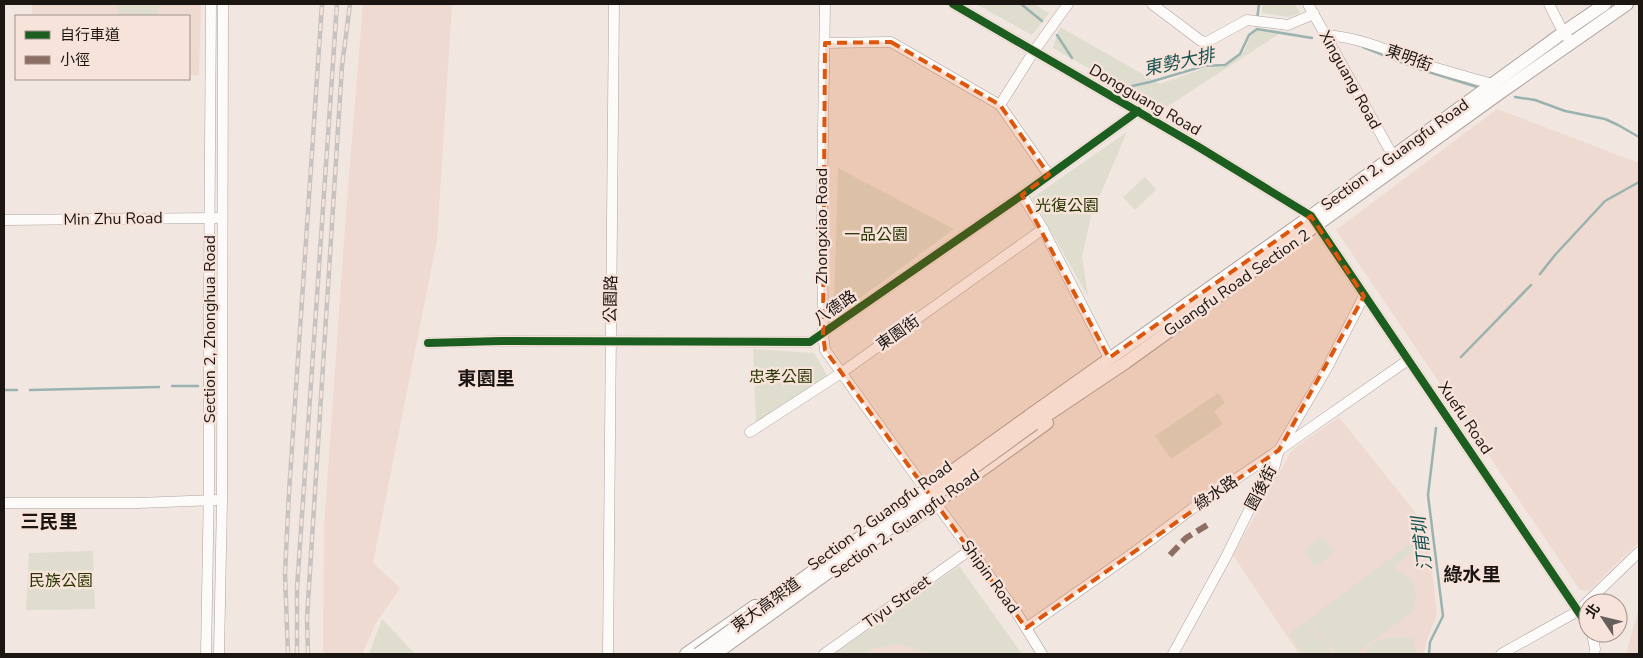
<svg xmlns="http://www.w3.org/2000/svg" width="1643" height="658" viewBox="0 0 1643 658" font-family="'Nunito Sans','Noto Sans TC',sans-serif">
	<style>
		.built { fill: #eedad0 }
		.green { fill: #deddce }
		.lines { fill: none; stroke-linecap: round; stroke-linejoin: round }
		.stream { stroke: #9ab2b0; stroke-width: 2.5 }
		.minor-casing { stroke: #aca4a0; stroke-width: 11 }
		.major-casing { stroke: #aca4a0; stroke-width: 14 }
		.minor { stroke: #fdfbfa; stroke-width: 10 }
		.major { stroke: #fdfbfa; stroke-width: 12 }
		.rail-casing { stroke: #c6c3c1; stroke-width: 4.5 }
		.rail { stroke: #f7e3da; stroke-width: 2.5; stroke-dasharray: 8; stroke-linecap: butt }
		.major-bridge-casing { stroke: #aca4a0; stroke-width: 14; stroke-linecap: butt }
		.major-bridge { stroke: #fdfbfa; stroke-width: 12 }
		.quiet { stroke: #8d6e63; stroke-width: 6; stroke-dasharray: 12 6; stroke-linecap: butt }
		.cycleway-casing { stroke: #f7e3da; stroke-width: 11 }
		.cycleway { stroke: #1b5e20; stroke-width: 8 }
		.marked { fill: #de560c; fill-opacity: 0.2; stroke: #de560c; stroke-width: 4; stroke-dasharray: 10 6; stroke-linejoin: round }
		.labels { text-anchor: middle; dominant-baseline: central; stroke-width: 5; stroke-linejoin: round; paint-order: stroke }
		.street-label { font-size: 16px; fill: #1c1613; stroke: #f7e3da }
		.park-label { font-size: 16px; fill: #293502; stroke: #f7e3da }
		.water-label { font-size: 18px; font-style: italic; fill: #185253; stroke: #f7e3da }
		.quarter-label { font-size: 19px; font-weight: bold; fill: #1c1613; stroke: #f7e3da }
	</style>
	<rect width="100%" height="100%" fill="#f1e6e0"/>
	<!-- built -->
	<g class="built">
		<polygon points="32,4 201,4 199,75 189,75 189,16 32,16"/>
		<polygon points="363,4 452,4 437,240 373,563 400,588 376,623 362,654 323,654 324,527 346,213"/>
		<polygon points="1497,109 1639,163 1639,542 1589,591 1580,590 1336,230"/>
		<polygon points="1339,417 1427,527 1437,615 1426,642 1424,654 1299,654 1233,555 1292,450"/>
		<polygon points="1639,608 1639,654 1626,654 1633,629"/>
		<polygon points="899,644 932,654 862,654 876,648"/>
	</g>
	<!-- green -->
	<g class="green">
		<polygon points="117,4 159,4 158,16 117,16"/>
		<polygon points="976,4 1034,4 1049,13 1032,35"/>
		<polygon points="1262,4 1295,4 1300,13 1289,17 1262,13"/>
		<polygon points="1060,27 1160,84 1205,68 1223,67 1243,53 1251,36 1257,30 1279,34 1162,110 1053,48"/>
		<polygon points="1127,132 1091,216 1082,257 1088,296 1032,198"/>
		<polygon points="838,168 954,229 843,311 834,303"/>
		<polygon points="1145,177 1156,190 1135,210 1123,197"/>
		<polygon points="753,349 814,353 828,377 756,423"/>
		<polygon points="1218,393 1225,403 1214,411 1223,424 1171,459 1155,436"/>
		<polygon points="1322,536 1334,552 1315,567 1303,551"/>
		<path d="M1411,543L1416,549L1393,568C1412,577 1419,585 1414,606L1416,609L1355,654L1337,653L1331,648L1309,619Z"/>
		<polygon points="93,551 95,609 26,610 29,553"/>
		<polygon points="959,566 1022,654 931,654 899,644 876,648 862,654 834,654"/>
		<polygon points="382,619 415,654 369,654"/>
		<polygon points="1308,620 1333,654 1303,654 1289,634"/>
		<path d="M1414,637L1415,654H1365C1373,635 1396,638 1414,637Z"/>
	</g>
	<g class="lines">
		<!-- stream -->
		<g class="stream">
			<polyline points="1021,4 1042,21"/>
			<polyline points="1257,20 1259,4"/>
			<polyline points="1057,35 1072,58"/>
			<polyline points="1363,47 1416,68 1477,87"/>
			<polyline points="1123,88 1150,82 1204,66 1225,65 1240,54 1249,35 1257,29 1312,38"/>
			<polyline points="1515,97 1535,100 1565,111 1605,119 1618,125 1639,137"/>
			<polyline points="1540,274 1555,255 1605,201 1639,182"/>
			<polyline points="1461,357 1531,285"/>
			<polyline points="172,386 198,386"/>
			<polyline points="4,390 17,390"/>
			<polyline points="30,390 159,387"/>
			<polyline points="1429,654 1430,642 1443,616 1428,495 1436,428"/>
		</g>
		<defs>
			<g id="minor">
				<polyline points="825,4 822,199 823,334 825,350 923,486 1015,610 1042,654"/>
				<polyline points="953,4 1197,146 1311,216 1588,626"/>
				<polyline points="1152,4 1201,41 1207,42 1247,20 1288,25 1314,14"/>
				<polyline points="1308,4 1393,156"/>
				<polyline points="1549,4 1560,26 1567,37"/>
				<path d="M1325,35C1359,37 1390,51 1421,63C1444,71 1468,77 1492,84"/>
				<polyline points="825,43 891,42 1000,105 1049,175"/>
				<polyline points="1000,105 1034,51 1068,4"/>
				<polyline points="1022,195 1043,229 1109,358"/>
				<polyline points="4,220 216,218"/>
				<polyline points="428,343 501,341 810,342 1022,195 1138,111"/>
				<polyline points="750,432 841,373 1043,229"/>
				<polyline points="4,503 138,503 216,500"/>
				<polyline points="1026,628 1136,551 1193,508 1279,450 1408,360"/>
				<polyline points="1592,633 1595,649 1594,654"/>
				<polyline points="206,654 209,486 209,293 211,4"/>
				<polyline points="219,654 222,500 223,4"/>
				<polyline points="608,654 614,4"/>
				<polyline points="824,654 970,550"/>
				<polyline points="1173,654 1226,557 1257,494 1273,472 1279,450 1327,368 1364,296"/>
				<polyline points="1501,654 1578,611 1639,552"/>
			</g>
			<g id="major">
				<polyline points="1029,416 1311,216 1564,32 1605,4"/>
				<polyline points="1034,424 1125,363 1504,90 1627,4"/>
				<polyline points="905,525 1047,423"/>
				<polyline points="686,654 755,606"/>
			</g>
		</defs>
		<!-- minor casing -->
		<use href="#minor" class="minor-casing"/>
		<!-- major casing -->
		<use href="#major" class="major-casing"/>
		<!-- minor -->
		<use href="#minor" class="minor"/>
		<!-- major -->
		<use href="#major" class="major"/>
		<defs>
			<g id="rail">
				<polyline points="288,654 285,574 289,492 322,4"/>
				<polyline points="297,654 297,588 337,4"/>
				<polyline points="308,654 307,618 342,66 350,4"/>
			</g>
		</defs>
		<!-- rail casing -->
		<use href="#rail" class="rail-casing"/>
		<!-- rail -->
		<use href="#rail" class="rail"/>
		<defs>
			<g id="major-bridge">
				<polyline points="698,654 1029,416"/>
				<polyline points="715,654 1034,424"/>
			</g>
		</defs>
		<!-- major-bridge casing -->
		<use href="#major-bridge" class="major-bridge-casing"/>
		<!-- major-bridge -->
		<use href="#major-bridge" class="major-bridge"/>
		<!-- quiet -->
		<polyline class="quiet" points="1170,555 1186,538 1209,524"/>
		<defs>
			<g id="cycleway">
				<polyline points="953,4 1197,146 1311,216 1588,626"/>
				<polyline points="428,343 501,341 810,342 1022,195 1138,111"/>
			</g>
		</defs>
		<!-- cycleway casing -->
		<use href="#cycleway" class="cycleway-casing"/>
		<!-- cycleway -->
		<use href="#cycleway" class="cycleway"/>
	</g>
	<!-- marked area -->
	<path class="marked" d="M891,42L1000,105L1049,175L1022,195L1109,358L1311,216L1364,296L1279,450L1026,628L825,350L823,334L825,43Z"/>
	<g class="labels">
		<!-- street labels -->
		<g class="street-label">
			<text transform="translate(1409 58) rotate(20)">東明街</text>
			<text transform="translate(1350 80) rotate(61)">Xinguang Road</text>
			<text transform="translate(1145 100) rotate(30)">Dongguang Road</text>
			<text transform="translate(1395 155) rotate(-36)">Section 2, Guangfu Road</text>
			<text transform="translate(113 219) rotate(-1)">Min Zhu Road</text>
			<text transform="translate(822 226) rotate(-90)">Zhongxiao Road</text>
			<text transform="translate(1237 283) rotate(-35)">Guangfu Road Section 2</text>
			<text transform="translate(611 299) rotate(-89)">公園路</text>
			<text transform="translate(835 308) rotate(-35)">八德路</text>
			<text transform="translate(210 329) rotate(-90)">Section 2, Zhonghua Road</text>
			<text transform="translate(898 333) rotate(-35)">東園街</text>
			<text transform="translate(1465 418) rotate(56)">Xuefu Road</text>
			<text transform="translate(1261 488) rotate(-62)">園後街</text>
			<text transform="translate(1216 493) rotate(-34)">綠水路</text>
			<text transform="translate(880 516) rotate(-36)">Section 2 Guangfu Road</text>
			<text transform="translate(905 524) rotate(-35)">Section 2, Guangfu Road</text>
			<text transform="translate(990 577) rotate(54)">Shipin Road</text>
			<text transform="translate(897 602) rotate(-36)">Tiyu Street</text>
			<text transform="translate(766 605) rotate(-36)">東大高架道</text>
		</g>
		<!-- park labels -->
		<g class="park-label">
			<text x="1067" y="206">光復公園</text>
			<text x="876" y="235">一品公園</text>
			<text x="781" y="377">忠孝公園</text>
			<text x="61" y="581">民族公園</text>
		</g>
		<!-- water labels -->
		<g class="water-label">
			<text transform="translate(1179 62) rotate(-12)">東勢大排</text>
			<text transform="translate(1422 544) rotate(-97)">汀甫圳</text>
		</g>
		<!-- quarter labels -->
		<g class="quarter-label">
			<text x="486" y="379">東園里</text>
			<text x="49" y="522">三民里</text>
			<text x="1472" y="575">綠水里</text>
		</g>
	</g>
	<!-- border -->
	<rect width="1643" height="658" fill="none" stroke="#1c1613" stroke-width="10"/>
	<!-- legend -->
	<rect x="15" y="15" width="175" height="65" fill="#f7e3da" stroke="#9f918a"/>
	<rect x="25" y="31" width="25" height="8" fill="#1b5e20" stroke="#9f918a"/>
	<text x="60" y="40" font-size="15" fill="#1c1613">自行車道</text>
	<rect x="25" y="56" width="25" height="8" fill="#8d6e63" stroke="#9f918a"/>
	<text x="60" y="65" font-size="15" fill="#1c1613">小徑</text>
	<!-- north arrow -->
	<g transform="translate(1603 618) rotate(305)"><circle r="24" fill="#f7e3da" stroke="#9f918a"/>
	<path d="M0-4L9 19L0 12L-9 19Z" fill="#675f5b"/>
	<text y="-8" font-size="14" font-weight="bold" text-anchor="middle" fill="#1c1613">北</text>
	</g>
</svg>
